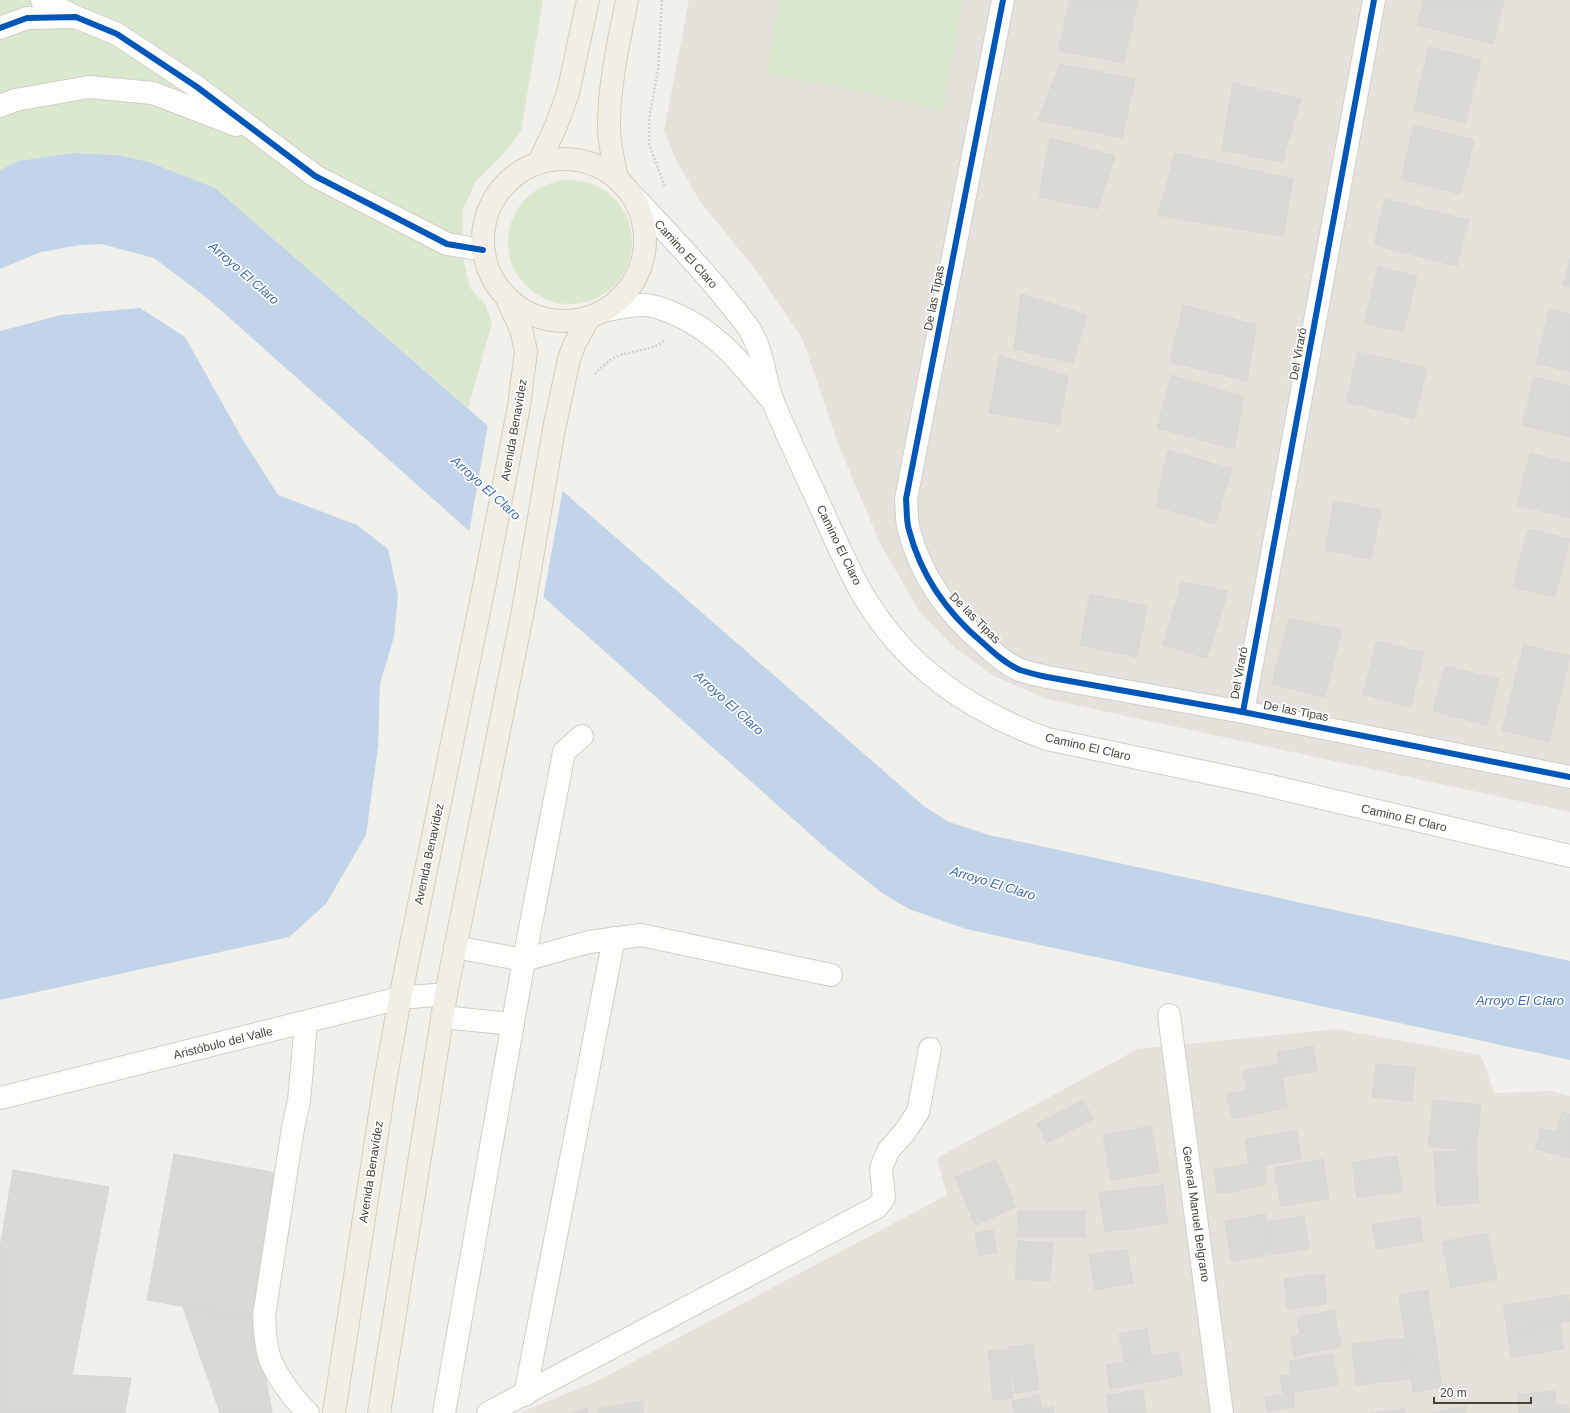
<svg xmlns="http://www.w3.org/2000/svg" width="1570" height="1413" viewBox="0 0 1570 1413" font-family="Helvetica,sans-serif">
	<style>
		.residential { fill: #e4e2da }
		.green { fill: #dbe8ce }
		.water { fill: #c1d4ea }
		.pier { fill: #f1f0eb }
		.building { fill: #dad9d4; stroke: #d9d7d1 }
		.lines { fill: none; stroke-linecap: round; stroke-linejoin: round }
		.minor-casing { stroke: #cfcec9; stroke-width: 24 }
		.major-casing { stroke: #d1cdbb; stroke-width: 24 }
		.path { stroke: #d1d0cb; stroke-width: 2.5; stroke-dasharray: 2 2; stroke-linecap: butt }
		.minor { stroke: #fdfdfc; stroke-width: 22 }
		.major { stroke: #f0eee5; stroke-width: 22 }
		.cycleway-casing { stroke: #fff; stroke-width: 8 }
		.cycleway { stroke: #0057b8; stroke-width: 6 }
		.labels { text-anchor: middle; dominant-baseline: central; stroke-width: 3.5; stroke-linejoin: round; paint-order: stroke }
		.street-label { font-size: 12px; fill: #464238; stroke: #fff }
		.water-label { font-size: 13px; font-style: italic; fill: #3d6ba6; stroke: #fff }
	</style>
	<rect width="100%" height="100%" fill="#f1f0eb"/>
	<!-- residential -->
	<g class="residential">
		<polygon points="689,0 1570,0 1570,812 1047,699 994,676 955,648 919,611 880,543 840,449 802,338 753,266 701,203 676,160 664,131"/>
		<polygon points="1336,1029 1481,1055 1494,1093 1551,1091 1570,1096 1570,1413 519,1413 597,1381 947,1195 937,1158 1138,1049"/>
	</g>
	<!-- green -->
	<g class="green">
		<polygon points="0,0 543,0 521,131 506,151 476,181 463,209 462,255 470,288 485,304 492,323 468,408 215,188 149,162 118,155 73,153 18,161 0,170"/>
		<polygon points="780,0 963,0 943,111 859,91 766,74"/>
		<circle cx="570" cy="242" r="62"/>
	</g>
	<!-- water -->
	<g class="water">
		<polygon points="73,153 118,155 149,162 215,188 925,807 949,822 989,835 1570,961 1570,1060 966,929 909,909 882,893 828,850 207,298 154,258 101,244 80,245 41,252 0,269 0,170 18,161"/>
		<polygon points="140,308 185,337 243,440 278,495 357,525 388,549 398,595 394,637 380,684 378,747 366,835 326,904 289,937 0,1000 0,331 61,315"/>
	</g>
	<!-- pier -->
	<polygon class="pier" points="488,424 563,489 543,599 469,533"/>
	<!-- building -->
	<g class="building">
		<polygon points="1070,0 1138,0 1124,63 1058,50"/>
		<polygon points="1424,0 1504,0 1493,44 1417,25"/>
		<polygon points="1429,47 1481,60 1465,123 1414,110"/>
		<polygon points="1060,64 1135,79 1122,138 1038,120"/>
		<polygon points="1233,83 1301,99 1282,162 1222,150"/>
		<polygon points="1414,125 1474,140 1460,194 1401,179"/>
		<polygon points="1050,138 1115,156 1098,209 1039,197"/>
		<polygon points="1175,153 1293,179 1283,236 1158,215"/>
		<polygon points="1385,199 1469,220 1457,266 1374,245"/>
		<polygon points="1570,258 1570,287 1563,285"/>
		<polygon points="1378,267 1417,276 1403,332 1364,323"/>
		<polygon points="1021,294 1087,315 1073,363 1014,349"/>
		<polygon points="1183,305 1256,325 1247,381 1170,362"/>
		<polygon points="1549,309 1570,314 1570,372 1536,363"/>
		<polygon points="1358,352 1427,368 1414,419 1346,402"/>
		<polygon points="1000,356 1068,376 1059,425 989,413"/>
		<polygon points="1171,375 1244,397 1234,449 1157,428"/>
		<polygon points="1534,377 1570,386 1570,437 1522,425"/>
		<polygon points="1168,450 1232,469 1215,524 1156,506"/>
		<polygon points="1530,453 1570,463 1570,518 1517,505"/>
		<polygon points="1334,501 1381,510 1371,559 1325,550"/>
		<polygon points="1528,529 1570,539 1555,597 1513,587"/>
		<polygon points="1182,582 1228,591 1207,658 1163,645"/>
		<polygon points="1090,594 1148,606 1136,657 1080,645"/>
		<polygon points="1289,618 1342,630 1325,697 1272,684"/>
		<polygon points="1376,641 1424,653 1410,707 1363,694"/>
		<polygon points="1524,645 1570,656 1549,742 1502,730"/>
		<polygon points="1445,666 1499,679 1487,725 1433,711"/>
		<polygon points="1313,1046 1317,1071 1281,1077 1277,1052"/>
		<polygon points="1279,1063 1288,1107 1232,1119 1227,1094 1247,1090 1243,1071"/>
		<polygon points="1376,1064 1415,1067 1412,1101 1372,1097"/>
		<polygon points="1083,1100 1093,1119 1047,1143 1037,1124"/>
		<polygon points="1433,1100 1481,1105 1476,1151 1428,1146"/>
		<polygon points="1562,1112 1570,1114 1570,1158 1535,1149 1541,1128 1557,1132"/>
		<polygon points="1151,1126 1159,1172 1111,1180 1103,1135"/>
		<polygon points="1297,1130 1301,1159 1265,1165 1267,1184 1225,1193 1217,1192 1214,1170 1249,1164 1245,1139"/>
		<polygon points="1476,1151 1479,1203 1437,1206 1434,1152"/>
		<polygon points="174,1154 282,1174 256,1320 147,1300"/>
		<polygon points="1397,1156 1403,1191 1357,1198 1352,1162"/>
		<polygon points="1323,1159 1329,1198 1281,1206 1274,1168"/>
		<polygon points="996,1160 1016,1207 975,1225 955,1177"/>
		<polygon points="13,1170 109,1187 72,1375 131,1378 125,1413 0,1413 0,1248"/>
		<polygon points="1163,1185 1168,1223 1105,1232 1099,1193"/>
		<polygon points="1018,1211 1085,1211 1085,1237 1017,1237"/>
		<polygon points="1265,1214 1272,1254 1231,1261 1225,1221"/>
		<polygon points="1304,1216 1309,1249 1272,1254 1267,1222"/>
		<polygon points="1420,1217 1423,1241 1376,1249 1372,1225"/>
		<polygon points="993,1230 997,1252 978,1256 975,1233"/>
		<polygon points="1488,1233 1497,1279 1451,1288 1442,1242"/>
		<polygon points="1018,1241 1053,1243 1050,1281 1015,1279"/>
		<polygon points="1127,1249 1133,1283 1095,1290 1089,1255"/>
		<polygon points="1324,1274 1327,1304 1287,1309 1284,1279"/>
		<polygon points="1428,1290 1442,1387 1413,1392 1399,1295"/>
		<polygon points="1569,1295 1570,1321 1508,1332 1503,1306"/>
		<polygon points="183,1307 256,1320 272,1413 220,1413"/>
		<polygon points="1334,1310 1341,1346 1294,1356 1290,1337 1300,1334 1297,1318"/>
		<polygon points="1560,1324 1564,1349 1511,1358 1508,1332"/>
		<polygon points="1147,1329 1151,1357 1124,1362 1119,1334"/>
		<polygon points="1405,1338 1409,1379 1356,1385 1352,1344"/>
		<polygon points="1033,1344 1039,1390 1015,1393 1009,1347"/>
		<polygon points="1008,1349 1013,1398 993,1400 988,1351"/>
		<polygon points="1178,1352 1183,1375 1110,1389 1106,1365"/>
		<polygon points="1333,1354 1338,1385 1293,1392 1295,1407 1267,1412 1265,1397 1283,1395 1280,1376 1291,1375 1289,1361"/>
		<polygon points="1143,1389 1146,1413 1109,1413 1107,1395"/>
		<polygon points="1555,1391 1556,1405 1569,1405 1569,1413 1519,1413 1517,1394"/>
		<polygon points="1039,1395 1042,1409 1053,1406 1054,1413 1031,1413 1028,1398"/>
		<polygon points="1028,1398 1031,1413 1014,1413 1012,1401"/>
		<polygon points="643,1401 643,1413 599,1413 598,1409"/>
		<polygon points="1465,1406 1466,1413 1431,1413"/>
		<polygon points="587,1408 588,1413 571,1413"/>
		<polygon points="1405,1409 1406,1413 1370,1413"/>
	</g>
	<g class="lines">
		<defs>
			<g id="minor">
				<polyline points="42,0 74,16"/>
				<path d="M1003,0L906,499C907,509 906,520 909,530C921,576 947,613 983,643C994,653 1006,664 1020,670C1029,673 1038,675 1047,677L1243,712L1570,777"/>
				<polyline points="0,28 27,18 76,17 117,34 197,87 315,176 447,244 483,250"/>
				<polyline points="0,106 15,100 89,87 153,93 236,125"/>
				<path d="M633,196C662,227 690,256 717,288C728,302 740,315 750,330C764,353 764,380 774,404C789,440 806,475 822,510C834,537 846,564 860,590C903,665 967,710 1047,739L1262,784L1570,856"/>
				<path d="M607,310C618,308 631,305 643,305C654,305 666,310 675,314C717,332 740,362 768,396"/>
				<polyline points="1243,712 1374,0"/>
				<polyline points="455,947 524,960 589,942 641,935 831,975"/>
				<polyline points="1169,1015 1222,1413"/>
				<polyline points="442,1017 513,1024"/>
				<path d="M306,1022L299,1101L293,1128L264,1316C265,1329 265,1343 269,1356C275,1374 294,1400 308,1413"/>
				<polyline points="0,1098 400,998 446,994"/>
				<polyline points="525,1395 614,938"/>
				<polyline points="444,1413 524,960 564,752 582,736"/>
				<polyline points="488,1413 877,1207 884,1198 881,1168 888,1151 904,1133 918,1112 930,1049"/>
			</g>
			<g id="major">
				<circle cx="564" cy="240" r="81"/>
				<polyline points="539,162 556,126 568,93 588,0"/>
				<path d="M617,178C613,160 609,143 609,126C609,84 619,41 627,0"/>
				<polyline points="334,1413 385,1082 400,998 486,577 519,406 526,351 521,329 507,299"/>
				<polyline points="379,1413 446,994 523,611 554,429 569,359 575,343 589,318"/>
			</g>
		</defs>
		<!-- minor casing -->
		<use href="#minor" class="minor-casing"/>
		<!-- major casing -->
		<use href="#major" class="major-casing"/>
		<!-- path -->
		<g class="path">
			<polyline points="662,0 658,70 649,119 649,144 665,187"/>
			<path d="M595,374C602,366 611,358 621,355C636,350 653,350 665,340"/>
		</g>
		<!-- minor -->
		<use href="#minor" class="minor"/>
		<!-- major -->
		<use href="#major" class="major"/>
		<defs>
			<g id="cycleway">
				<path d="M1003,0L906,499C907,509 906,520 909,530C921,576 947,613 983,643C994,653 1006,664 1020,670C1029,673 1038,675 1047,677L1243,712L1570,777"/>
				<polyline points="0,28 27,18 76,17 117,34 197,87 315,176 447,244 483,250"/>
				<polyline points="1243,712 1374,0"/>
			</g>
		</defs>
		<!-- cycleway casing -->
		<use href="#cycleway" class="cycleway-casing"/>
		<!-- cycleway -->
		<use href="#cycleway" class="cycleway"/>
	</g>
	<g class="labels">
		<!-- street labels -->
		<g class="street-label">
			<text transform="translate(686 254) rotate(48)">Camino El Claro</text>
			<text transform="translate(934 298) rotate(-79)">De las Tipas</text>
			<text transform="translate(1298 354) rotate(-80)">Del Viraró</text>
			<text transform="translate(514 430) rotate(-80)">Avenida Benavídez</text>
			<text transform="translate(839 545) rotate(64)">Camino El Claro</text>
			<text transform="translate(975 618) rotate(45)">De las Tipas</text>
			<text transform="translate(1239 673) rotate(-80)">Del Viraró</text>
			<text transform="translate(1296 711) rotate(11)">De las Tipas</text>
			<text transform="translate(1088 747) rotate(13)">Camino El Claro</text>
			<text transform="translate(1404 818) rotate(13)">Camino El Claro</text>
			<text transform="translate(429 854) rotate(-78)">Avenida Benavídez</text>
			<text transform="translate(223 1043) rotate(-14)">Aristóbulo del Valle</text>
			<text transform="translate(371 1172) rotate(-81)">Avenida Benavídez</text>
			<text transform="translate(1196 1214) rotate(82)">General Manuel Belgrano</text>
		</g>
		<!-- water labels -->
		<g class="water-label">
			<text transform="translate(244 273) rotate(41)">Arroyo El Claro</text>
			<text transform="translate(486 488) rotate(42)">Arroyo El Claro</text>
			<text transform="translate(729 703) rotate(42)">Arroyo El Claro</text>
			<text transform="translate(993 883) rotate(17)">Arroyo El Claro</text>
			<text x="1520" y="1000">Arroyo El Claro</text>
		</g>
	</g>
	<!-- scale -->
	<path d="M1434 1397v6h97v-6" fill="none" stroke="#464238" stroke-width="2"/>
	<text x="1440" y="1397" font-size="12" fill="#464238" stroke="#ffffff" stroke-width="3" paint-order="stroke">20 m</text>
</svg>
